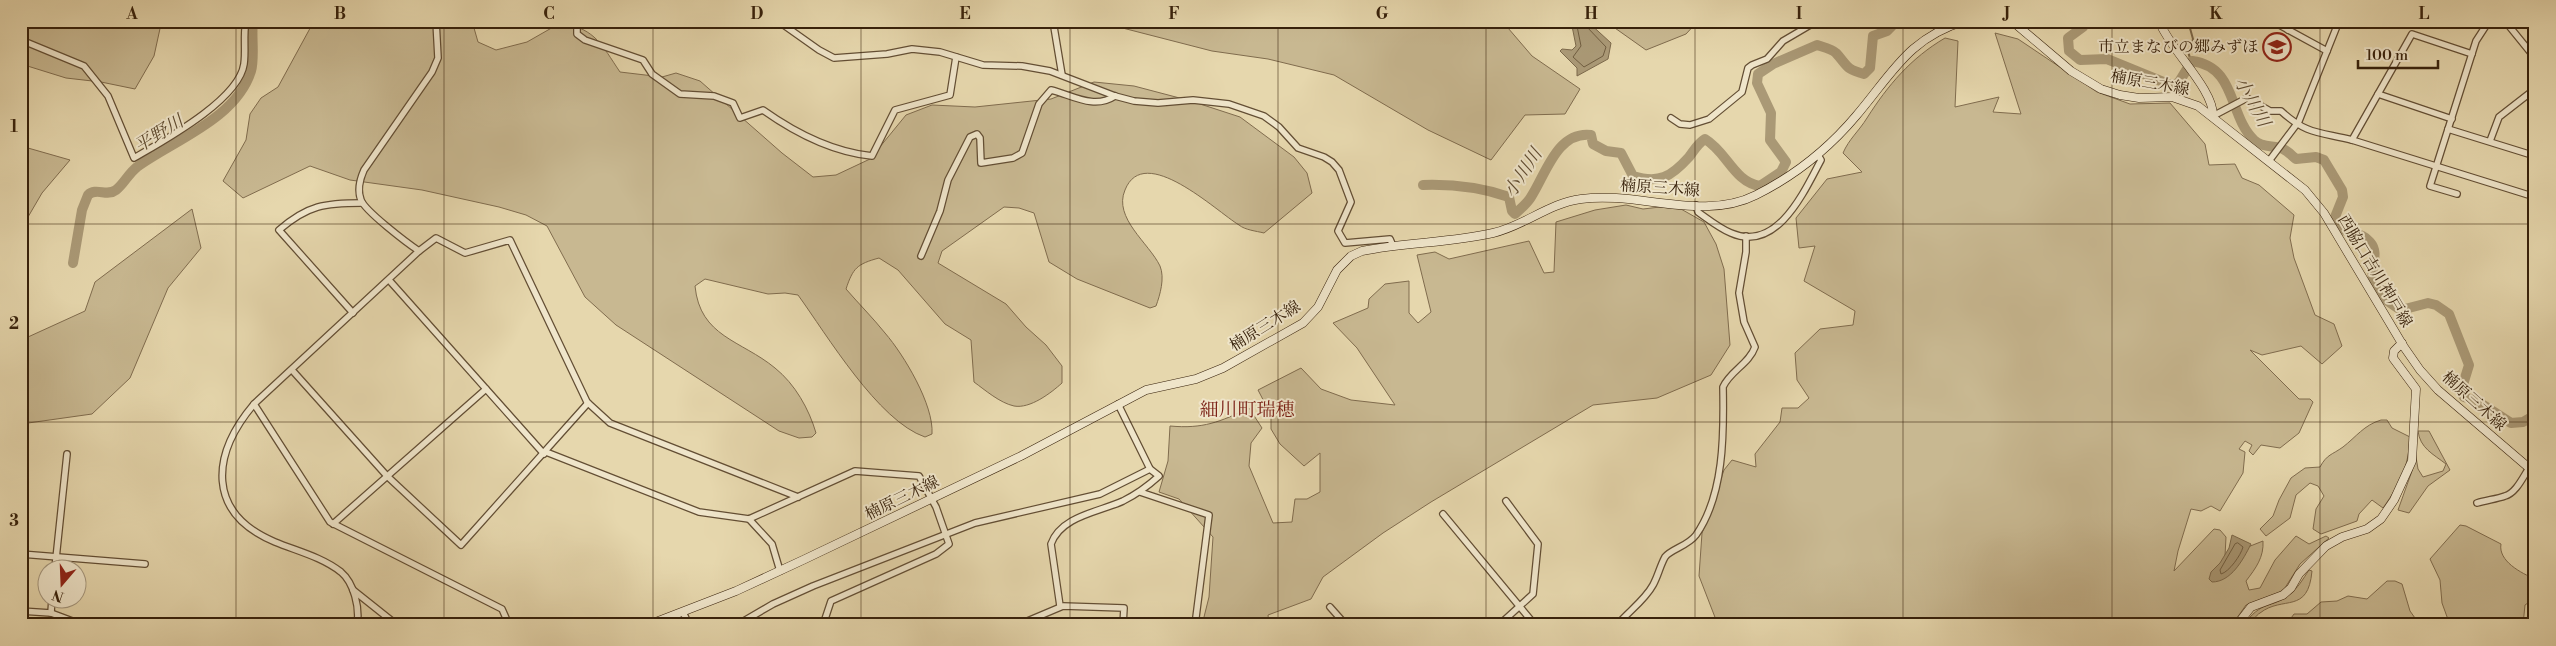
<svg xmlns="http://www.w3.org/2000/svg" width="2556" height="646" viewBox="0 0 2556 646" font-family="'Libre Bodoni','Noto Serif JP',serif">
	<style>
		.green { fill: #c8b891; stroke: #806c4e }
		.water { fill: #aa9976; stroke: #7c694b }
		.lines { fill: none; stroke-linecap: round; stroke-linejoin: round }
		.shore { stroke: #705d40; stroke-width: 1 }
		.stream { stroke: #7c694b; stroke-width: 2 }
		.river { stroke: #aa9976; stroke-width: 10 }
		.street-casing { stroke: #634e34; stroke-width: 8 }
		.secondary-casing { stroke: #37210b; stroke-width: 9 }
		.street { stroke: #efe5ca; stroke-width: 5.5 }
		.secondary { stroke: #efe5ca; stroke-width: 8 }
		.grid { fill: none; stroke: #37210b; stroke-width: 1; stroke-opacity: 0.55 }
		.labels { text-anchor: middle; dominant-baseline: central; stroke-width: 4; stroke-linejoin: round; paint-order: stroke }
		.poi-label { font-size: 16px; fill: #37210b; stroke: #efe5ca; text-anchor: end }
		.street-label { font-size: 16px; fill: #37210b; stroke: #efe5ca }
		.water-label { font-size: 18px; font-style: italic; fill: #5f4b30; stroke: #efe5ca }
		.quarter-label { font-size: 19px; fill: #7a1f14; stroke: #efe5ca }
		.neatline { fill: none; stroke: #37210b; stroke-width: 2 }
		.grid-label { font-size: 16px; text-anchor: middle; font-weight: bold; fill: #37210b }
	</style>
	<rect width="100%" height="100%" fill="#e6d7ad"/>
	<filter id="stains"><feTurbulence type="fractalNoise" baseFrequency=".004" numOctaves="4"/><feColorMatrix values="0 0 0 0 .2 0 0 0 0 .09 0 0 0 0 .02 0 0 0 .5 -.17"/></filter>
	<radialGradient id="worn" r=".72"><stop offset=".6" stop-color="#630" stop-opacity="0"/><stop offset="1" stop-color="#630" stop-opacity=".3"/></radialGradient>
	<!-- green -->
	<g class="green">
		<polygon points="21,21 161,21 161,24 154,56 135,89 101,82 66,78 21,64"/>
		<path d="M314,21H472L478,42L496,50L527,42L562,22C597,31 601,44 620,72L662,77L676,73L700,81L782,153L813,177L836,175L870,159L906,115L932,105L975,107L1051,99L1094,82L1134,86L1191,101L1240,117L1294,157L1307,173L1312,193L1264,233C1256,231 1245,230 1239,225C1216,211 1144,142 1125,190C1113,218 1149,243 1160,266C1165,278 1160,295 1156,306L1150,308L1077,279L1049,262L1034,213L1019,208L1004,207L942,251L938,263L1006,304L1026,327L1046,345L1062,366V383C1051,393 1030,409 1014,406C1000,403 985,390 974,382L971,340L945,324L898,270L879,258C857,264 853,268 846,289C859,304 873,318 885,333C904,355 934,405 932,434L925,437C878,421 827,335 798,295L785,293L768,294L705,279L695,286C700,337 741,340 775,368C795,384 809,409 816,433L812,437L799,438L779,431L616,325L585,297L547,226L526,215L499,207L422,190L350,180L310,166L243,198L223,181L246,140L250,114L261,98L278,87Z"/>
		<polygon points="1104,21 1502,21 1532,56 1580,89 1565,114 1525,115 1491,160 1428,130 1334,75 1268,59 1212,51 1107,24"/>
		<polygon points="1605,21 1698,21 1686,34 1646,50"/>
		<path d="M1995,33L2018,39L2097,92L2130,104L2170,103L2205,144L2209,165L2235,164L2242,178L2259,185L2294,215L2290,238L2294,258L2315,315L2334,324L2342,346L2322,364L2301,346L2262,355L2250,350L2299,399H2310L2313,402L2299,433L2280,448L2261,445L2253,455L2249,451L2252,445L2245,441L2239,449L2245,452L2243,473L2220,511L2211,506L2201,511L2191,509L2178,551L2174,571L2214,529L2220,530L2226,537L2225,556L2263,541C2264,557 2256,568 2246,581L2249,590L2260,588L2275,560L2296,536L2309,544L2326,536L2329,538L2300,564L2283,591L2246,605L2232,625H1718L1699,576L1702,533L1724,470L1732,460L1756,467L1755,454L1780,422L1782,408H1798L1809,398L1797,380L1795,353L1820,329L1853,325L1855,311L1804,281L1815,246L1799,248L1796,218L1827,179L1862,172L1843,153C1849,139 1859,131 1867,118C1888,85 1911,58 1945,38L1958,41L1955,107L1999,97L1993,112L2021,114Z"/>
		<polygon points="21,146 70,160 42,193 21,229"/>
		<path d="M1626,205L1643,209L1660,207L1681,209L1704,222L1716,244L1724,269L1730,345L1711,375L1657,398L1593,405L1431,502L1383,533L1323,577L1311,599L1268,615L1269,625H1202L1209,597L1213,537L1179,499L1159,492L1168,461L1170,426C1203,429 1220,422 1249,408L1262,428L1251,443L1249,466L1273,523L1292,522L1295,499H1307L1320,492V453L1304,466L1280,444L1271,429V415L1258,390L1301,368L1321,389L1351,400L1395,405L1357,348L1333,323L1368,308L1369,299L1385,284L1409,281V313L1418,323L1431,312L1417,255L1435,252L1449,259L1529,241L1544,273L1554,272L1556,222L1595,210Z"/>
		<polygon points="192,209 201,248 168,288 130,378 92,414 21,424 21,337 28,337 85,311 95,282"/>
		<path d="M2381,420H2387L2392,428L2410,437C2408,469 2401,482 2383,508L2372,500L2359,514L2357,521L2321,534L2313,529L2316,509L2324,496L2318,486L2310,483L2296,495L2290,518L2266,536L2260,529L2273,516L2279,500L2291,478L2305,468L2320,467C2327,454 2332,455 2343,447C2356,437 2364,425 2381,420Z"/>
		<path d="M2418,431H2429L2450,470L2428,486L2409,513L2398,510L2412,471L2415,451L2418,469L2423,477L2443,471L2446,464C2433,454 2420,448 2418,431Z"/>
		<path d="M2460,525L2466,526L2501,544C2498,561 2521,573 2535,579V598L2525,605L2523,625H2450L2442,603L2440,580L2430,559Z"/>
		<path d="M2309,570L2312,571C2308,615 2283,595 2260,613C2256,615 2253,621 2250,625H2244C2261,600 2271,609 2289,595C2298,588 2303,579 2309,570Z"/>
		<polygon points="2387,581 2395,581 2402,584 2410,611 2420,625 2286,625 2294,614 2307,614 2321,602 2337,601 2348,596 2367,599"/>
	</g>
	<!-- water -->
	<g class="water">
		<polygon points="1571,21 1587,21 1611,43 1608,59 1577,76 1577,68 1560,51 1562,49 1572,50 1576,46"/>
		<path d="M2232,535L2251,544C2243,560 2231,582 2212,582L2209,579L2211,572L2220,563L2229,548Z"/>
	</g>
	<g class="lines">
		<!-- shore -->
		<g class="shore">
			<polyline points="1576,21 1581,46 1573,57 1584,67 1603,56 1606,47 1586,26 1584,21"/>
			<path d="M2238,543L2243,547C2241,555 2229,572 2221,574L2220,570L2235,544Z"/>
		</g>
		<!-- stream -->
		<path class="stream" d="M2188,21L2193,39C2191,49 2185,51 2192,61"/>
		<!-- river -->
		<g class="river">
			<path d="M2087,21L2083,27L2068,38L2069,51L2080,60L2107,59L2173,86L2179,82L2192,61C2237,67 2228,115 2254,140C2262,148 2274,145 2283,149C2288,151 2292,156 2296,159L2316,157L2324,160L2342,190L2343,197L2335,217C2347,242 2357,227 2370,242C2380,253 2370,268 2373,280C2375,294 2390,303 2401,310L2428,303L2436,305L2449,314L2469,365L2461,391L2464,397L2477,401L2511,423L2523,422L2535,415"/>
			<path d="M1423,185C1454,184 1480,187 1509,197L1512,211L1515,214C1520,209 1527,204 1531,197C1546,174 1557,131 1591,135L1593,144L1606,151L1621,153L1633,176C1659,184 1671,177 1689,157C1694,151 1697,144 1705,139C1727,152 1734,182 1760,186L1781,172L1786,162L1770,140L1771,113L1757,83L1758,74L1773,64L1817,45C1823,47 1832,49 1836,53C1848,66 1845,69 1864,74L1870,68L1873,36L1887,31L1892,26V21"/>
			<path d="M73,263L82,210L88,195C96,187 107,197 116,190C124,184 128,174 137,167C174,140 236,119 251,71C255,58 251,36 253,21"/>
		</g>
		<defs>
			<g id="street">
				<path d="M577,21V34L585,40L643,60L652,74L680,94L714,96L733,103L740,118L763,110C794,132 833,152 872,156L895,110L950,95L956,57"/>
				<polyline points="778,21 819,50 834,58 887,54 912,49 940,52 983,65 1022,66 1050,71 1115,96 1134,101 1158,103 1193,100 1229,104 1264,116 1279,127 1298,148 1324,157 1332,162 1339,170 1351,202 1338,231 1345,243 1390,239 1393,246"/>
				<polyline points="1053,21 1062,75"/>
				<polyline points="2272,21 2327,51"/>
				<polyline points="2505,21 2535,58"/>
				<polyline points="2288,30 2293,21"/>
				<path d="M21,40L84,66L108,96L134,158C163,141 239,100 244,64C246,50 243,35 246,21"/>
				<polyline points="2378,94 2452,119"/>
				<path d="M2213,116L2247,98L2270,111H2281C2307,135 2320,132 2352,140L2535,197"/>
				<polyline points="1671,118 1680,124 1690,125 1709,119 1742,92 1748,68 1752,65 1767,59 1783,41 1817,21"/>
				<polyline points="2448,129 2535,156"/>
				<polyline points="2352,140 2412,34 2472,54"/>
				<polyline points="2490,141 2499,117 2535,89"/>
				<polyline points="2269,161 2299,121 2339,21"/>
				<polyline points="2457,194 2430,186 2476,41 2489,21"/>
				<path d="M1696,205L1698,212C1708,219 1719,228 1731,233C1777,253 1804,192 1821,160L1818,155"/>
				<path d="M419,251C407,243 365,211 361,200C357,190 360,179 364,170L432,72L438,58L436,21"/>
				<path d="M921,256L940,211L948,180L970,137L977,134L980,138L981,163L1013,158L1022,153L1039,104L1051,90C1072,95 1094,110 1115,96"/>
				<polyline points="389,280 544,454"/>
				<path d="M353,313L279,230C308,205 325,203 362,203"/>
				<polyline points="292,370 387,476 461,545 588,403"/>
				<polyline points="254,404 330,522 502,609 509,625"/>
				<polyline points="546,452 699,512 749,519 855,471 919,476 936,507 949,544 936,554 831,601 823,625"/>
				<polyline points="1140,492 1209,515 1195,625"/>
				<path d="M2477,503C2487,500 2497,499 2505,496C2516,493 2523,477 2529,468"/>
				<polyline points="1443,514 1535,625"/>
				<polyline points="749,519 772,544 780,571"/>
				<polyline points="333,524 486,389"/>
				<polyline points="21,554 145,564"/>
				<polyline points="55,568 67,454"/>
				<polyline points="353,590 397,625"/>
				<path d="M1060,606L1051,544C1061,516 1099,512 1123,501C1137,494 1148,486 1159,476L1150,469L1118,404"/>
				<polyline points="1330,607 1346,625"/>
				<polyline points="21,611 51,613 83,625"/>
				<polyline points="683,612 689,625"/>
				<polyline points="51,613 52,598"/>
				<path d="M357,625C360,608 354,583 341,572C322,557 297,551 275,542C206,513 211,455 254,404L419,251L436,238L465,253L510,240L587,402L610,423L798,497"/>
				<polyline points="737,625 773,604 813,586 975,523 1100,494 1150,469"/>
				<polyline points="1018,625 1063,606 1124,608 1123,625"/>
				<polyline points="1499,625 1533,594 1538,544 1506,501"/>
				<path d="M1617,625C1628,612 1645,600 1653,585C1658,576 1660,566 1665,557C1671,549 1688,546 1696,535C1724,495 1724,435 1723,387C1730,371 1749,364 1755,347L1744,322L1739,293L1746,252V236"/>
			</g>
			<g id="secondary">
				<polyline points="2012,21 2071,71 2101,89 2120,95 2139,98 2172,97 2198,106 2305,190 2324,213 2404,347 2420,370 2438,390 2535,473"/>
				<path d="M2159,21C2170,50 2214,89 2213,116"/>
				<path d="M648,625L736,591L803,560L1021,456L1146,390L1196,379L1223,368L1303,323L1318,307L1337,270L1351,256L1362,251C1405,242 1450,243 1493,233C1524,226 1549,203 1581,199C1638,191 1703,222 1756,195C1794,176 1829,148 1856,116C1892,74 1908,38 1965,21"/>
				<polyline points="2237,625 2251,607 2283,595 2291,588 2299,574 2326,546 2342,537 2367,529 2381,519 2394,500 2412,461 2416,389 2393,358 2394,351 2402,343"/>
			</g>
		</defs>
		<!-- street casing -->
		<use href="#street" class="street-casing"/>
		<!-- secondary casing -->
		<use href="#secondary" class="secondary-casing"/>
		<!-- street -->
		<use href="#street" class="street"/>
		<!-- secondary -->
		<use href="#secondary" class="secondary"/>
	</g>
	<!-- grid -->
	<path class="grid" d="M236,21V625M444,21V625M653,21V625M861,21V625M1070,21V625M1278,21V625M1486,21V625M1695,21V625M1903,21V625M2112,21V625M2320,21V625M21,224H2535M21,422H2535"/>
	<!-- icons -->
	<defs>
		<symbol id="school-ring" viewBox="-11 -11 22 22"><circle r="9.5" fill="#efe5ca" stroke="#8f2418" stroke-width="1.5"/><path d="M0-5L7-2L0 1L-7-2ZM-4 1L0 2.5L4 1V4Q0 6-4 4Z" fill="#8f2418"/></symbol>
	</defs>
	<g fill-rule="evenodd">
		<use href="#school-ring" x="2261" y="31" width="32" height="32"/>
	</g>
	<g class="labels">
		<!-- poi labels -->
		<g class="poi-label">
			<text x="2258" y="47">市立まなびの郷みずほ</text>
		</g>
		<!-- street labels -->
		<g class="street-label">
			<text transform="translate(2150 83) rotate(10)">楠原三木線</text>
			<text transform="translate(1660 188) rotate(4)">楠原三木線</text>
			<text transform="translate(2375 271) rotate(59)">西脇口吉川神戸線</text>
			<text transform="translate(1265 326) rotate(-32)">楠原三木線</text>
			<text transform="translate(2474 401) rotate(42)">楠原三木線</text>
			<text transform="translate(902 498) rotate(-26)">楠原三木線</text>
		</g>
		<!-- water labels -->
		<g class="water-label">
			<text transform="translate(2252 102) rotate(61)">小川川</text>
			<text transform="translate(159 134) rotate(-32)">平野川</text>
			<text transform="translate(1523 173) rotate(-57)">小川川</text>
		</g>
		<!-- quarter labels -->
		<g class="quarter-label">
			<text x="1247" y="410">細川町瑞穂</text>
		</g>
	</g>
	<!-- margin -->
	<rect width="2556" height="646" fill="none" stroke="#e6d7ad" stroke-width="55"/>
	<!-- north arrow -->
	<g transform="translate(62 584) rotate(199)"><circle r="24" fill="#efe5ca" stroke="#a5977e"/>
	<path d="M0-4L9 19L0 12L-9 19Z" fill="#8f2418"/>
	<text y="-8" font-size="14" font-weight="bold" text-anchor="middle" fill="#37210b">N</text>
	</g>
	<!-- scale -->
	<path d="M2358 60v8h80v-8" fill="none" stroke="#37210b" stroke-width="2.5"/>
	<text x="2366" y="60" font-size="15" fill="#37210b" stroke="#efe5ca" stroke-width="4" paint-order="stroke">100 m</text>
	<rect x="28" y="28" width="2500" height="590" class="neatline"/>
	<g class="grid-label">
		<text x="132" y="19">A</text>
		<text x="340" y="19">B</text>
		<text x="549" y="19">C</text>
		<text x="757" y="19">D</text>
		<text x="965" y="19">E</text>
		<text x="1174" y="19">F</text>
		<text x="1382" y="19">G</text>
		<text x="1591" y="19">H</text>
		<text x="1799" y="19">I</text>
		<text x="2007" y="19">J</text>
		<text x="2216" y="19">K</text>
		<text x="2424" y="19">L</text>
		<text x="14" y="132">1</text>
		<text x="14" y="329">2</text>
		<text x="14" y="526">3</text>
	</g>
	<rect width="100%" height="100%" filter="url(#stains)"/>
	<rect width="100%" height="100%" fill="url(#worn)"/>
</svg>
